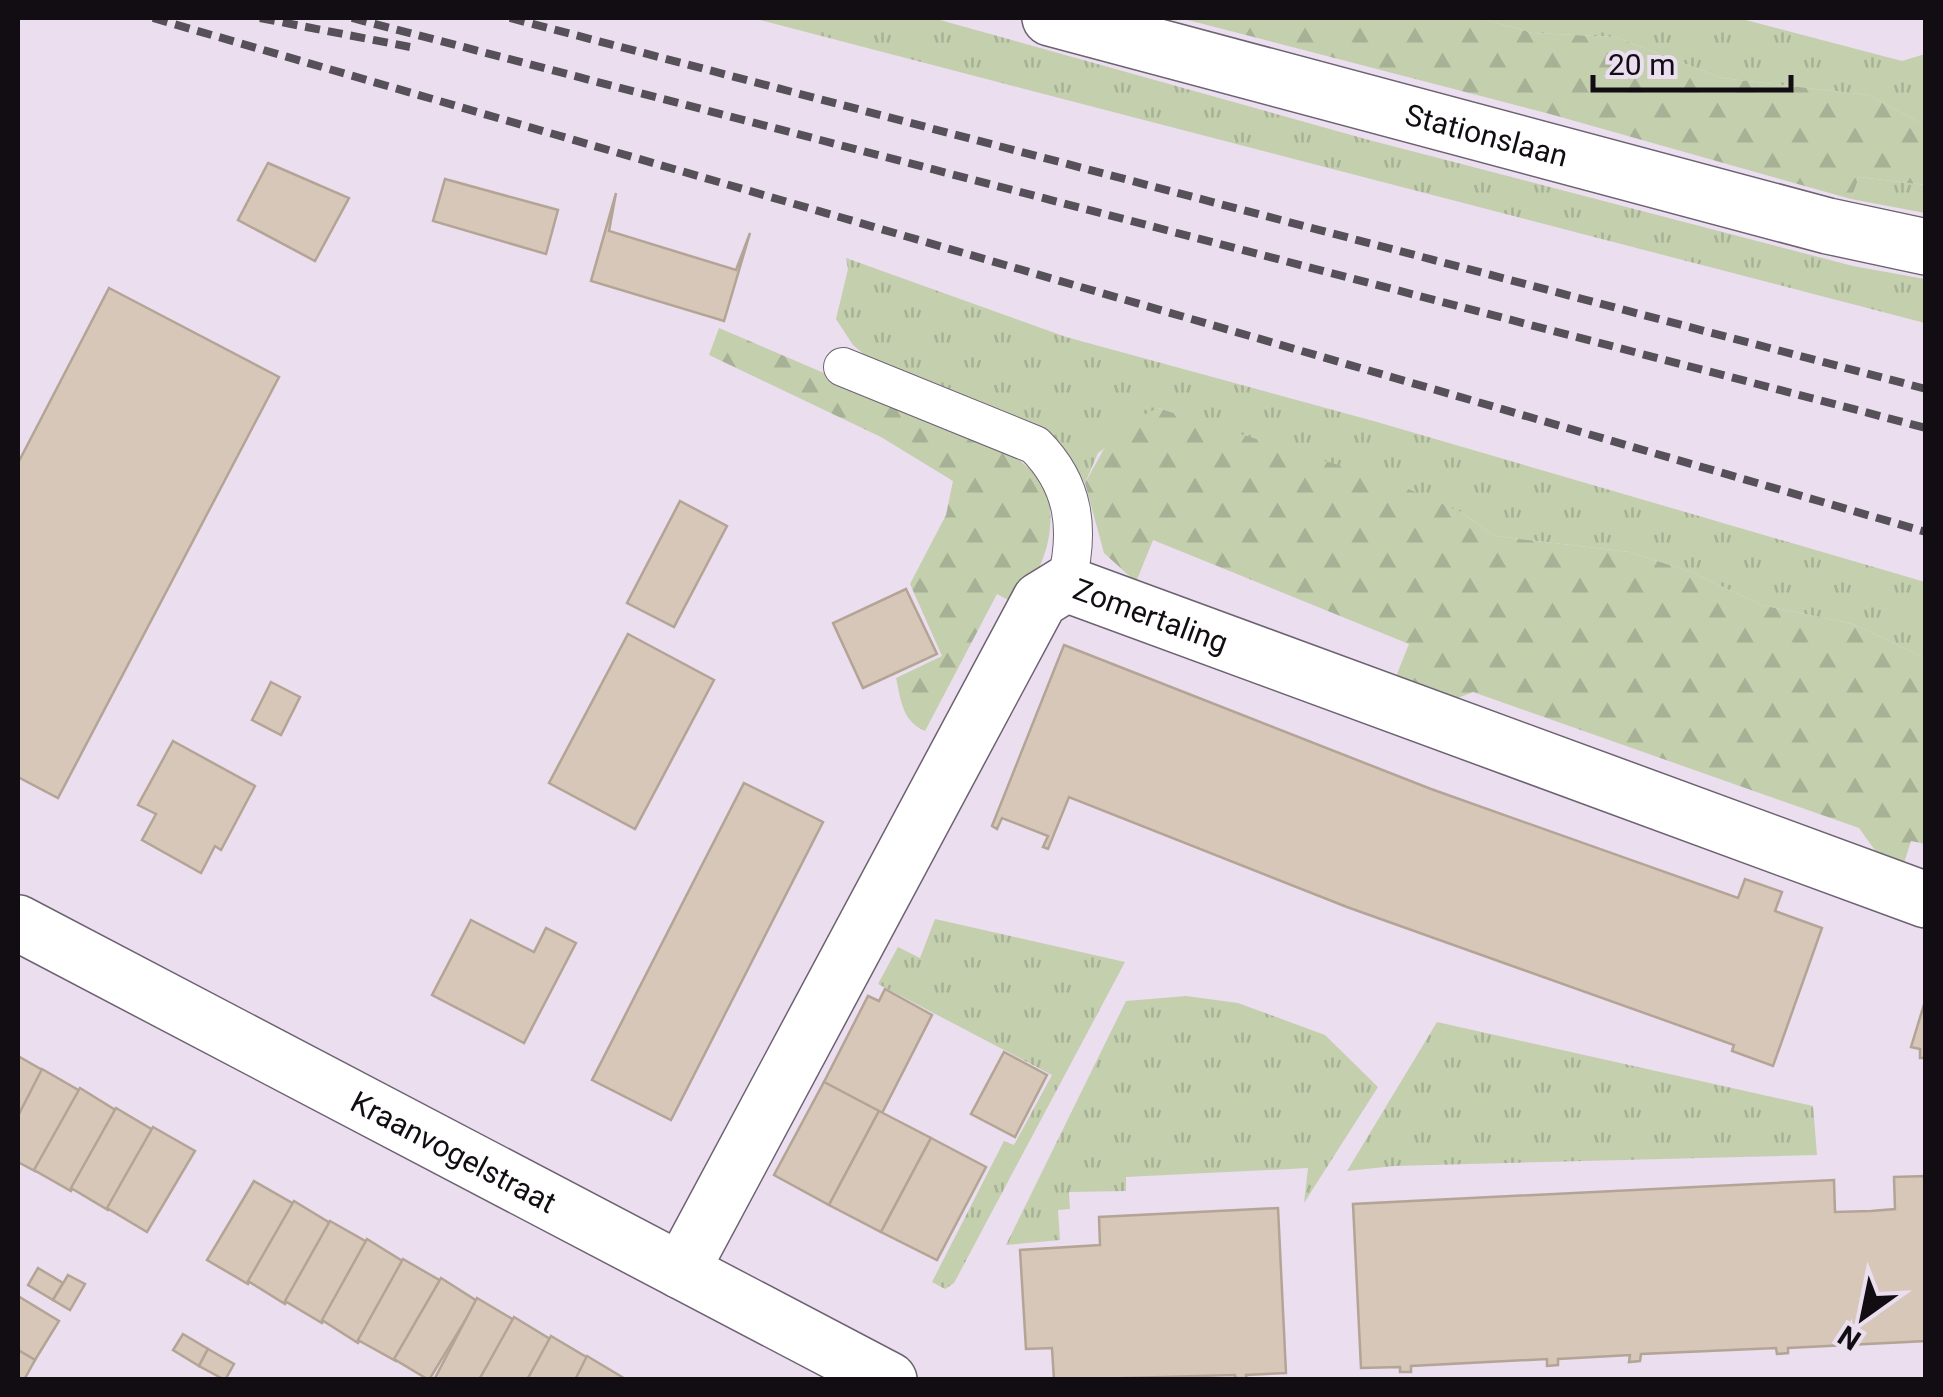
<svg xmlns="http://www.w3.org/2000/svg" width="1943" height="1397" viewBox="0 0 1943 1397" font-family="Roboto,sans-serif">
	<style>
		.grass { fill: url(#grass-tufts) }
		.forest { fill: url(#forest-firs) }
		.building { fill: #d7c7b9; stroke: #b4a496; stroke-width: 2.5 }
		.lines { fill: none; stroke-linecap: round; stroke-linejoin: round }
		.service-casing { stroke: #6d6271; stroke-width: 40 }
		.minor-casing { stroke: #6d6271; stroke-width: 58 }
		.tertiary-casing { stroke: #6d6271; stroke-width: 58 }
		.service { stroke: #fff; stroke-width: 38 }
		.minor { stroke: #fff; stroke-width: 55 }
		.tertiary { stroke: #fff; stroke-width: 55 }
		.rail { stroke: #565059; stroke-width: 8; stroke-dasharray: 15 8; stroke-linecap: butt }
		.labels { text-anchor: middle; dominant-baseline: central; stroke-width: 10; stroke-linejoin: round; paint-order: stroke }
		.street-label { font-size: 30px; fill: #110d12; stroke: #eadeef }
	</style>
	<defs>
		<pattern id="grass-tufts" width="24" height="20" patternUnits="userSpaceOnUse" patternTransform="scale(2.5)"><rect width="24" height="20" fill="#c4cfae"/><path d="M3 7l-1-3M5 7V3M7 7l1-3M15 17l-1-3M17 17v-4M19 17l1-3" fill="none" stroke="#a7b195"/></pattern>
		<pattern id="forest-firs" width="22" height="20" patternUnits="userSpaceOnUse" patternTransform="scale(2.5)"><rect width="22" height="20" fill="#c4cfae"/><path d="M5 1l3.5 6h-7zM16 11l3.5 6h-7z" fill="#a7b195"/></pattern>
	</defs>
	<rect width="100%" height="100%" fill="#eadeef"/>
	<!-- grass -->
	<g class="grass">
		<polygon points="752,18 933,18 1369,140 1853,266 1925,279 1925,323"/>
		<polygon points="1479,18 1738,18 1902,61 1925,54 1925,125 1868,95 1722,78 1615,37 1533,33"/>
		<polygon points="1859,177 1925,185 1925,213 1851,199"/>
		<polygon points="846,258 1066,337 1377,422 1925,582 1925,658 1853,624 1761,605 1691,572 1630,552 1495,536 1461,512 1159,408 1098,453 1085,483 1055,442 872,361 853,345 836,319 848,269"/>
		<polygon points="935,919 1125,962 954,1283 945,1289 932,1282 1004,1141 1014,1145 1052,1075 878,984 898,947 920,958"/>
		<polygon points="1186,996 1238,1003 1325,1035 1378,1087 1304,1203 1308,1168 1126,1177 1126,1191 1069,1192 1070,1209 1058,1210 1060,1240 1006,1245 1126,1001"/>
		<polygon points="1437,1022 1813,1106 1817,1155 1394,1166 1347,1171"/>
	</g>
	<!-- forest -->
	<g class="forest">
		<polygon points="1180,18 1479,18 1533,33 1615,37 1722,78 1868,95 1925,125 1925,185 1859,177 1851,199 1550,114"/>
		<path d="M719,328L1011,453L1046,483C1058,531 1045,566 1017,605L997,594L925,731C902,721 901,700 896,678L942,656L910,584L946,515L953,481L881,437L709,355Z"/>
		<polygon points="1158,408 1392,482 1461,512 1495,536 1630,552 1691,572 1761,605 1853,624 1925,658 1925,844 1911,841 1904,863 1877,853 1859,828 1473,692 1445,703 1393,684 1409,644 1153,540 1136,582 1104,553 1085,483 1115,429"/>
	</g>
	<!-- building -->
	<g class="building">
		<polygon points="268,163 349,198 315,261 238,220"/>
		<polygon points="445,179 558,210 546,254 433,221"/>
		<polygon points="616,193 609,231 736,270 750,233 724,321 591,281"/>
		<polygon points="109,288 279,377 58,798 18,777 18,463"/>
		<polygon points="680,501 727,526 674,627 627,603"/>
		<polygon points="906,589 937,654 863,688 833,623"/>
		<polygon points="628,634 714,680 635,829 549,783"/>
		<polygon points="1064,645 1431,789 1738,898 1745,879 1782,892 1775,911 1822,928 1773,1066 1732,1051 1734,1045 1347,907 1069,797 1048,849 1043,847 1048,836 1002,818 997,829 992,826"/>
		<polygon points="271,682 300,697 281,735 252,720"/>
		<polygon points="173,741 255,786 221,850 215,846 201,873 142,840 156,814 138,805"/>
		<polygon points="744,783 823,822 671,1120 592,1080"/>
		<polygon points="471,920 534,952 546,928 576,943 524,1043 432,995"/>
		<polygon points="885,989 932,1015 882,1113 824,1082 868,996 879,1001"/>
		<polygon points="1926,998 1926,1058 1920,1058 1920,1049 1911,1047"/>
		<polygon points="1004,1052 1047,1075 1015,1137 971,1114"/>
		<polygon points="18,1056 44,1071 18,1116"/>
		<polygon points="42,1069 80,1091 35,1171 18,1162 18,1116"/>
		<polygon points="824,1082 879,1111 829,1205 774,1175"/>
		<polygon points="80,1088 117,1111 71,1191 34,1170"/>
		<polygon points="116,1108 153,1130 108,1210 71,1188"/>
		<polygon points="879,1111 931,1138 881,1232 829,1205"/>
		<polygon points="153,1127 195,1151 147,1232 107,1208"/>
		<polygon points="931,1138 986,1167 937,1260 881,1232"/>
		<polygon points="1926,1176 1926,1341 1788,1348 1788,1353 1777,1354 1776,1348 1641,1354 1640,1361 1629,1362 1630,1355 1558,1359 1558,1365 1547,1366 1547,1359 1411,1366 1411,1372 1400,1372 1400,1367 1361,1368 1353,1204 1834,1180 1835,1212 1871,1211 1895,1209 1894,1177"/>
		<polygon points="254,1181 294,1204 248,1284 207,1260"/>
		<polygon points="294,1201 330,1223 285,1304 248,1281"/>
		<polygon points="1278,1208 1286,1373 1246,1375 1247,1380 1236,1380 1235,1375 1054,1380 1052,1348 1026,1349 1020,1250 1100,1245 1099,1217"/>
		<polygon points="330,1221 367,1242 322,1323 285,1301"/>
		<polygon points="367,1239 404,1262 358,1343 322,1320"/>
		<polygon points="403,1259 441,1281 396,1361 358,1340"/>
		<polygon points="38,1268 63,1283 53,1300 28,1285"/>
		<polygon points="68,1275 85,1284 70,1310 53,1300"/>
		<polygon points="441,1278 477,1301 429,1380 394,1359"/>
		<polygon points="18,1296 59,1321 35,1360 18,1350"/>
		<polygon points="477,1298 514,1320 479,1380 434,1380"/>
		<polygon points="514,1317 550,1339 527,1380 479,1380"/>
		<polygon points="183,1334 208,1349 199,1366 173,1350"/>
		<polygon points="551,1336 588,1358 575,1380 527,1380"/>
		<polygon points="208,1349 234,1364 225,1380 199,1366"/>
		<polygon points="18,1350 35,1360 24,1380 18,1380"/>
		<polygon points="587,1356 627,1380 575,1380"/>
	</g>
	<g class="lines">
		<defs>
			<path id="service" d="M843,367L1035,445C1075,485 1080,530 1066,584"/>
			<g id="minor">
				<path id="s1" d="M18,923L889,1380"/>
				<path id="s2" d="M681,1271L1040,600L1066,584L1926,900"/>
			</g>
			<g id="tertiary">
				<path id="s3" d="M1050,18L1828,226L1926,247"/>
			</g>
		</defs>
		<!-- service casing -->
		<use href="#service" class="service-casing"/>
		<!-- minor casing -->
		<use href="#minor" class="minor-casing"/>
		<!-- tertiary casing -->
		<use href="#tertiary" class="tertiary-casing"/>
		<!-- service -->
		<use href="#service" class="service"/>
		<!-- minor -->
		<use href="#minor" class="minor"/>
		<!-- tertiary -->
		<use href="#tertiary" class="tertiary"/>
		<!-- rail -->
		<g class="rail">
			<polyline points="153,18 1926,532"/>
			<polyline points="260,18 410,47"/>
			<polyline points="352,18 1926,428"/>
			<polyline points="510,18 1926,389"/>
		</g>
	</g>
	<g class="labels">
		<!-- street labels -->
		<g class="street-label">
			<text stroke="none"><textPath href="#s3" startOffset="452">Stationslaan</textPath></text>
			<text stroke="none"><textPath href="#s2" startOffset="882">Zomertaling</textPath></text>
			<text stroke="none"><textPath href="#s1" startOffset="492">Kraanvogelstraat</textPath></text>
		</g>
	</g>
	<!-- border -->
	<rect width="1943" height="1397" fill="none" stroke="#110d12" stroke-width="40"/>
	<!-- north arrow -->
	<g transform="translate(1863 1317) rotate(213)" stroke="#eadeef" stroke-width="8" paint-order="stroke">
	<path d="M0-8L18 38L0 25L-18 38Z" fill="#110d12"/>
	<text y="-15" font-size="28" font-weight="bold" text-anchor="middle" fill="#110d12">N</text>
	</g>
	<!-- scale -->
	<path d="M1593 75v15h198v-15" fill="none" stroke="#110d12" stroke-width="5"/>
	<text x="1608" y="75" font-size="30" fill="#110d12" stroke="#eadeef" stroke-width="8" paint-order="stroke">20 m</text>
</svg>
